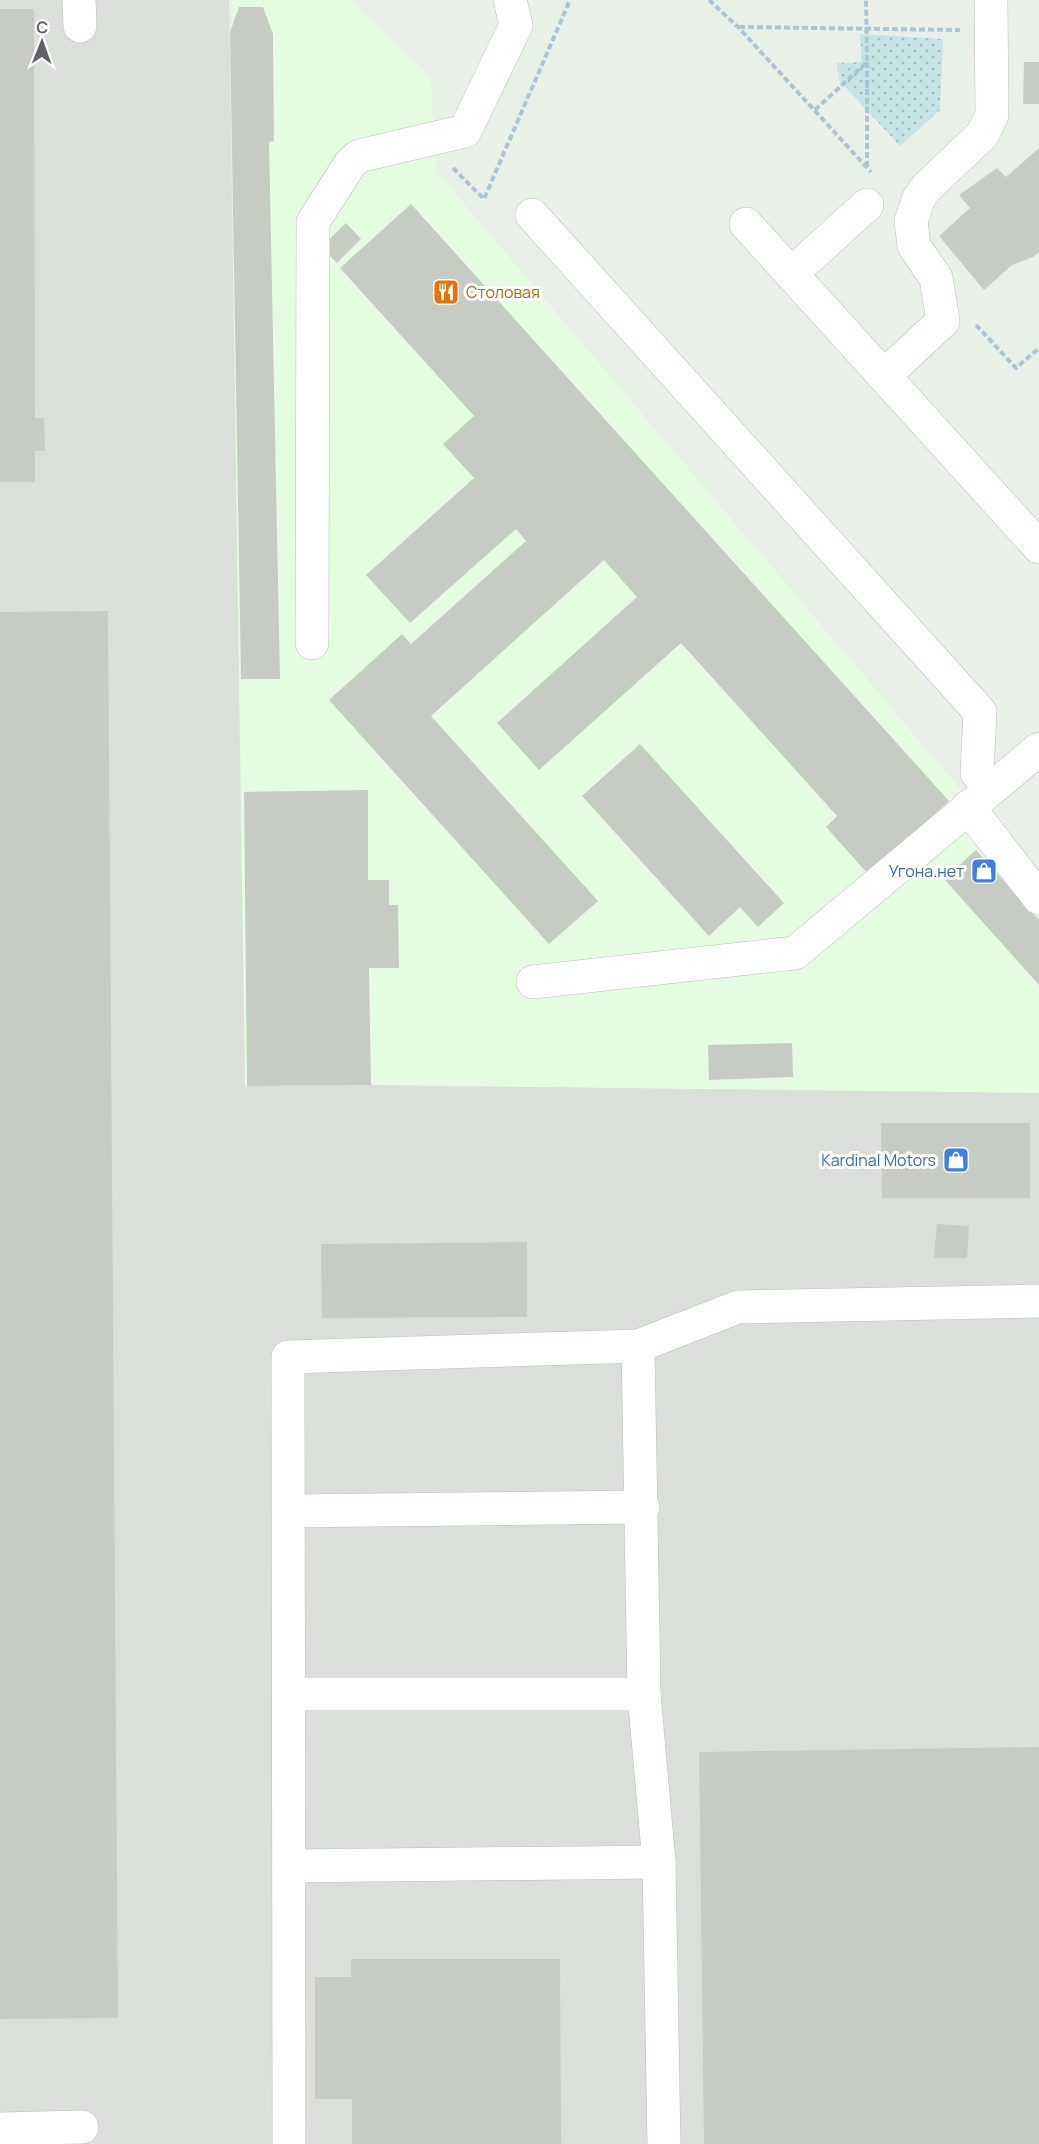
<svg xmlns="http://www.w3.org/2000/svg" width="1039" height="2144" viewBox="0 0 1039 2144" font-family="Manrope,sans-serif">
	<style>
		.commercial { fill: #e4fde1 }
		.industrial { fill: #dadfda }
		.grass { fill: url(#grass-dots) }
		.building { fill: #c6ccc4 }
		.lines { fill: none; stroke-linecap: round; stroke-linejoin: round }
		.minor-casing { stroke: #bebac0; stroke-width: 34 }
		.path { stroke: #a9c5d5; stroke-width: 4; stroke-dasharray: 6 3; stroke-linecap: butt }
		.minor { stroke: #fff; stroke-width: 33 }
		.labels { text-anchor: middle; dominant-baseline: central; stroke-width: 6; stroke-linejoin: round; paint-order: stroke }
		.food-label { font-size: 16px; fill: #c56008; stroke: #fff; text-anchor: start }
		.shop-label { font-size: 16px; fill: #366cbe; stroke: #fff; text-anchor: end }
	</style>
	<defs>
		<pattern id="grass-dots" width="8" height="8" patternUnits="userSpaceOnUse" patternTransform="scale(1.5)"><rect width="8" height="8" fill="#c6e3e6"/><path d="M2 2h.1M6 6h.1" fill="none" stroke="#a4bbbe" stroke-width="1.8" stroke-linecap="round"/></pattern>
	</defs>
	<rect width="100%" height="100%" fill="#e9f0e8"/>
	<!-- commercial -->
	<polygon class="commercial" points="232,0 351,0 430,76 437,172 1039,882 1039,1093 371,1085 241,1087"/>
	<!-- industrial -->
	<polygon class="industrial" points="0,0 229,0 245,1086 371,1085 1039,1093 1039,2144 0,2144"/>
	<!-- grass -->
	<polygon class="grass" points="860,34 943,39 940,110 900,146 839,80 837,63 862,62"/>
	<!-- building -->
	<g class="building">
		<polygon points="239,7 263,7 273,34 274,141 269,142 280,679 241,679 230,32"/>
		<polygon points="0,9 34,9 35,418 44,418 45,451 35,451 35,482 0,482"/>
		<polygon points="1024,62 1039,62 1039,104 1023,104"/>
		<polygon points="1039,148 1039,252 1033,257 1012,265 984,290 939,236 970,208 959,195 997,168 1006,177"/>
		<polygon points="411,204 949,801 868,874 826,827 837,816 681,643 539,770 497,723 637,597 604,560 431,716 598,901 549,944 329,700 402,634 411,644 526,541 516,529 410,623 366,575 474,478 443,444 474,416 340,268"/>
		<polygon points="346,223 361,239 337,263 321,247"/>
		<polygon points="108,611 118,2018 0,2019 0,612"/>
		<polygon points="640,744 784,903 758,927 740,907 709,936 582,796"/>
		<polygon points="368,790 368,880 389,880 389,905 398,905 399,968 369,968 371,1085 247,1086 244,792"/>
		<polygon points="976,850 1039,920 1039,985 944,879"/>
		<polygon points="792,1043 793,1077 709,1080 708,1045"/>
		<polygon points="881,1123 1030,1123 1030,1198 882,1198"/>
		<polygon points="937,1224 969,1226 967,1258 934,1258"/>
		<polygon points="527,1242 527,1317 322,1318 321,1244"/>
		<polygon points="1039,1747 1039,2144 704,2144 699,1752"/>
		<polygon points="351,1959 560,1959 561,2144 352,2144 352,2099 315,2099 315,1977 351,1977"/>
	</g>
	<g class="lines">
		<defs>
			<g id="minor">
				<polyline points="79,0 80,26"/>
				<polyline points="532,215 980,712 977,773 991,789"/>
				<polyline points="746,224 1039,547"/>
				<polyline points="791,274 867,205"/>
				<polyline points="884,376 943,321 936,278 914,246 911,221 919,198 927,187 982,135 992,115 991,0"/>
				<polyline points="312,643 313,222 350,164 359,156 465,131 516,25 510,0"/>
				<polyline points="968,807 1039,898"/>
				<polyline points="533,982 795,953 1039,749"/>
				<polyline points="638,1346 644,1694 659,1862 664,2144"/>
				<polyline points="289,1511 643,1507"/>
				<polyline points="289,1694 644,1694"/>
				<polyline points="289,1866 659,1862"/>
				<polyline points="0,2129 82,2127"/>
				<polyline points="289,2144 288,1357 638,1346 738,1307 1039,1301"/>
			</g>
		</defs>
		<!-- minor casing -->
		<use href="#minor" class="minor-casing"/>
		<!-- path -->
		<g class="path">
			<polyline points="709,0 738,27 871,172"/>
			<polyline points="739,27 960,30"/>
			<polyline points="867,62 867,167"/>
			<polyline points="815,110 867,62 866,0"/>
			<polyline points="453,168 484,199 570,0"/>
			<polyline points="976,325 1016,368 1039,348"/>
		</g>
		<!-- minor -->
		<use href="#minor" class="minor"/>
	</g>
	<!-- icons -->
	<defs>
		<symbol id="restaurant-square" viewBox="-11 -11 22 22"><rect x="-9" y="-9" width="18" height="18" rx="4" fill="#e8710a" stroke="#fff"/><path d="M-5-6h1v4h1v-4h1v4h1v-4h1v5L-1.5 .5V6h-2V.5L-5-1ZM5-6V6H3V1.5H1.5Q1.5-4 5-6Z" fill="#fff"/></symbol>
		<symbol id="shop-square" viewBox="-11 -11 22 22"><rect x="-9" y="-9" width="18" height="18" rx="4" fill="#3f7fe0" stroke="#fff"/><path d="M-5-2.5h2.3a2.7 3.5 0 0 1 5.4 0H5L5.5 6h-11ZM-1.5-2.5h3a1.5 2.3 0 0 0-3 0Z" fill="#fff"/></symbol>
	</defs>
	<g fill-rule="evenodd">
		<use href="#restaurant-square" x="431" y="277" width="30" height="30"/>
		<use href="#shop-square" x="969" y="856" width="30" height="30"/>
		<use href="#shop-square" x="941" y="1145" width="30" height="30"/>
	</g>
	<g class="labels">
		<!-- food labels -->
		<g class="food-label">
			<text x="466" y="292">Столовая</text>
		</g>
		<!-- shop labels -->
		<g class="shop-label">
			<text x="964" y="871">Угона.нет</text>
			<text x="936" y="1160">Kardinal Motors</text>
		</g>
	</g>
	<!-- north arrow -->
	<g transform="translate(42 42) rotate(1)" stroke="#ffffff" stroke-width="4.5" paint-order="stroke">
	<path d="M0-4.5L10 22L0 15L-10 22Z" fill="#645f67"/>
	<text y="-9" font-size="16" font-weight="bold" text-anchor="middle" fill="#645f67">С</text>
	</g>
</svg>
